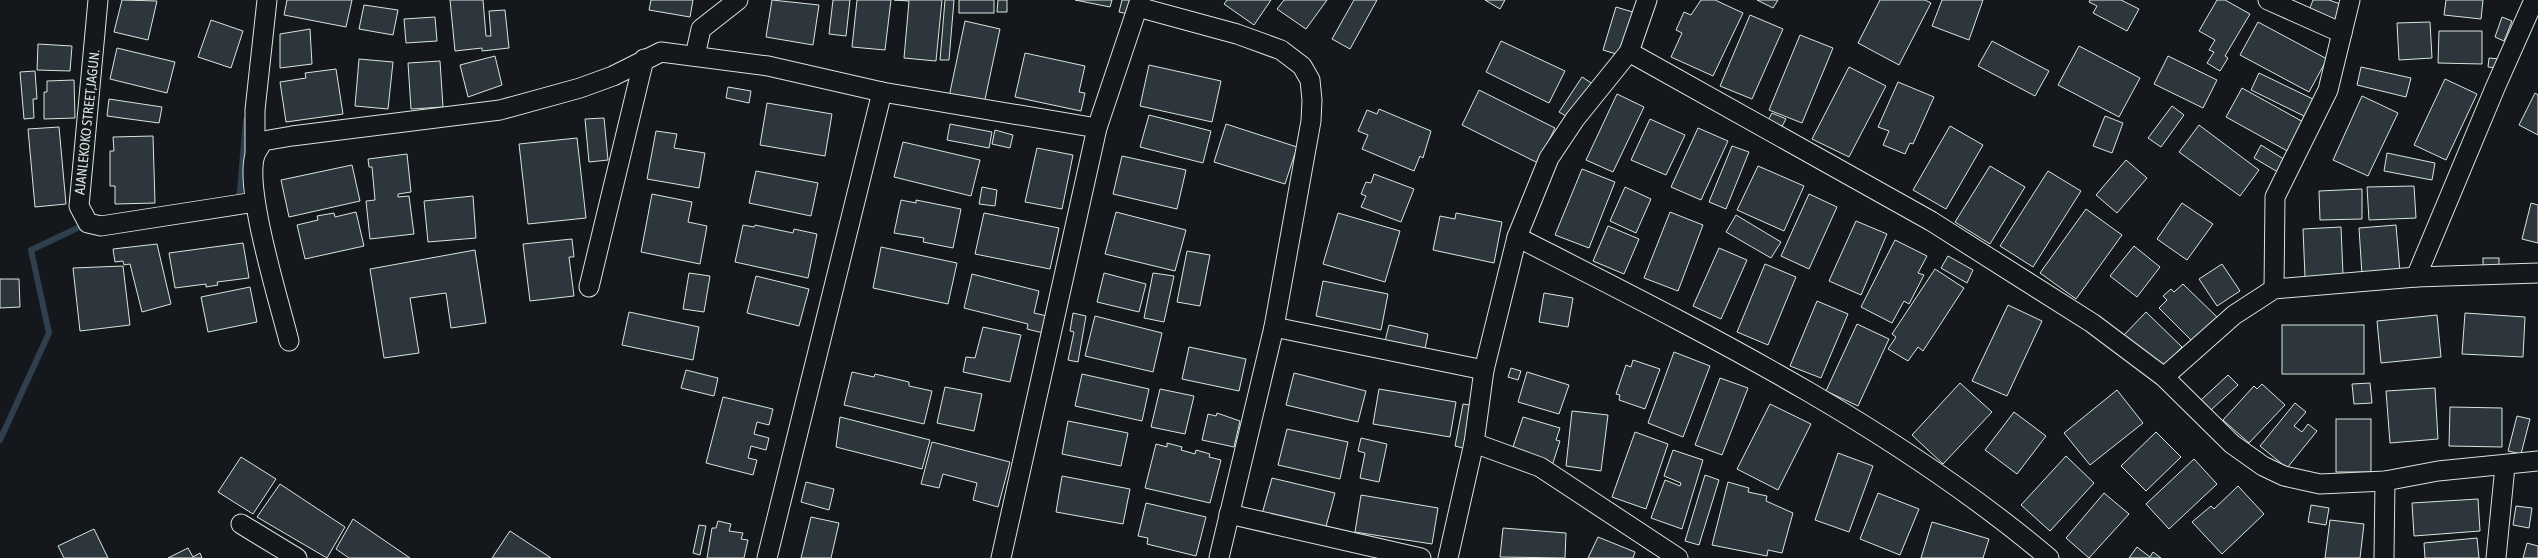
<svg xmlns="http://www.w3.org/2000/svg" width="2538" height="558" viewBox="0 0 2538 558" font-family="'Asap Condensed',sans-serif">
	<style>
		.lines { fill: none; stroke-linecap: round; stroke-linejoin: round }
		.stream { stroke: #2f3f4d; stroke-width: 6 }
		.building { fill: #2c363c; stroke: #d8e6dc }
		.minor-casing { stroke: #d8e6dc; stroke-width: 21 }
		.minor { stroke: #14181c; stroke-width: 19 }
		.labels { text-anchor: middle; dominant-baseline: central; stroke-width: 4; stroke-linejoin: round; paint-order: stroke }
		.street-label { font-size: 14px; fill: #d8e6dc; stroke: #14181c }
	</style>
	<rect width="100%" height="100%" fill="#14181c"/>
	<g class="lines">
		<!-- stream -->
		<g class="stream">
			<polyline points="239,202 246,120"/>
			<polyline points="0,440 49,333 31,250 86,224"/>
		</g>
	</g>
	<!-- building -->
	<g class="building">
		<polygon points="122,0 157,1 148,40 114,32"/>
		<polygon points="287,0 352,0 346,27 284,15"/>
		<polygon points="450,0 483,0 486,36 491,36 489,11 505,10 509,48 482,51 482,48 455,51"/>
		<polygon points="651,0 693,0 690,17 649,10"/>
		<polygon points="772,0 819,5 813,45 766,37"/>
		<polygon points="833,0 850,0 846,36 829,34"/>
		<polygon points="857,0 891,0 885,50 852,47"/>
		<polygon points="894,0 942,0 936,61 904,58 909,1"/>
		<polygon points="945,0 954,0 949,60 940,60"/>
		<rect x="959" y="0" width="35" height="13"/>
		<polygon points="998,0 1007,0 1007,12 997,12"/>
		<polygon points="1075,0 1112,0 1110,7"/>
		<polygon points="1122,0 1136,0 1133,15 1119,12"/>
		<polygon points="1227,0 1271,0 1254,25 1224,4"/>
		<polygon points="1284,0 1327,0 1306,29 1277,9"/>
		<polygon points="1354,0 1377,0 1350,49 1332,39"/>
		<polygon points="1485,0 1505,0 1500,9"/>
		<polygon points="1701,0 1715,0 1743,13 1713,76 1671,57 1682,33 1676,30 1684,12 1691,15"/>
		<polygon points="1757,0 1778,0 1773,8"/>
		<polygon points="1880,0 1925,0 1931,3 1899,65 1858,43"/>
		<polygon points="1942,0 1983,0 1969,40 1932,26"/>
		<polygon points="2090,0 2121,0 2139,9 2127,31 2093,13 2097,6 2089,2"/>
		<polygon points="2217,0 2225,0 2250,14 2225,56 2228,58 2220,71 2207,63 2214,52 2209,50 2215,40 2199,31"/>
		<polygon points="2313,0 2329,0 2346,6 2336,33 2305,21"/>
		<polygon points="2446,0 2483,0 2481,19 2444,15"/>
		<polygon points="364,5 398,10 393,35 359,29"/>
		<polygon points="1616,7 1636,13 1623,56 1603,50"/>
		<polygon points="1750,15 1783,29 1752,99 1720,86"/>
		<polygon points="435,17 437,41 406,43 404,19"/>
		<polygon points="2502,17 2512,21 2504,41 2495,37"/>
		<polygon points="211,20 243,31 231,68 198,57"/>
		<polygon points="965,21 1000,29 984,104 949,97"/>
		<polygon points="2258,22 2327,59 2309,92 2240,55"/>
		<polygon points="2430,22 2432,58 2399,60 2397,23"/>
		<polygon points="310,29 312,64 280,68 280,34"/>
		<polygon points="2439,31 2482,31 2482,64 2438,63"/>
		<polygon points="1800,35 1833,48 1802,123 1769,110"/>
		<polygon points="1501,41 1565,71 1549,103 1486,72"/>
		<polygon points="1992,41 2049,71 2035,96 1978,66"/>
		<polygon points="38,44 72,46 70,71 37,70"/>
		<polygon points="2079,46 2140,78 2119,117 2058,85"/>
		<polygon points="117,48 175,62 167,93 110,79"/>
		<polygon points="1025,53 1085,66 1079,92 1085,93 1081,111 1015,97"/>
		<polygon points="495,56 502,85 468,97 460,65"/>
		<polygon points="2168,56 2217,80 2203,108 2154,84"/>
		<polygon points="2489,58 2499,59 2498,68 2488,67"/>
		<polygon points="359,59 393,62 388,109 355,106"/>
		<polygon points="440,61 443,107 411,109 408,63"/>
		<polygon points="1149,65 1221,81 1212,122 1140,106"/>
		<polygon points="1849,67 1886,86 1849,157 1812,139"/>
		<polygon points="2361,67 2411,78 2406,97 2357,85"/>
		<polygon points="336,69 343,114 286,122 280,82 306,78 305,73"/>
		<polygon points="35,71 37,99 33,99 34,118 24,119 20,72"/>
		<polygon points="2259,73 2317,101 2308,118 2251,90"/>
		<polygon points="1582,77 1596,86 1573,120 1559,112"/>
		<polygon points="2445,79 2477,94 2446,160 2414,145"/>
		<polygon points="74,80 75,118 44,119 44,92 47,92 47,81"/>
		<polygon points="1898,82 1934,97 1913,144 1910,143 1905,154 1883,145 1889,131 1878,127"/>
		<polygon points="728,87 751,91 749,103 726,98"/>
		<polygon points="2242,88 2307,124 2291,153 2226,117"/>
		<polygon points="1479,90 1555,128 1538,163 1462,125"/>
		<polygon points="2535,93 2538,95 2538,135 2519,125"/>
		<polygon points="1617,94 1644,107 1613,172 1586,160"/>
		<polygon points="2362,96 2398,113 2368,176 2333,160"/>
		<polygon points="109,99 162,107 159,123 107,116"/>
		<polygon points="767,103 832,114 825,156 760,145"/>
		<polygon points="2172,106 2184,115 2161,147 2148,138"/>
		<polygon points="1379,109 1431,131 1423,158 1420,156 1414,171 1362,149 1368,135 1358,131 1367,110 1377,114"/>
		<polygon points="1772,113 1786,119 1779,132 1765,126"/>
		<polygon points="1149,115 1211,131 1203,163 1140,147"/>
		<polygon points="2105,116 2123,123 2112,153 2093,146"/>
		<polygon points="604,118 608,160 589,162 585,119"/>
		<polygon points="1650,119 1685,135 1666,175 1631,160"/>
		<polygon points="950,124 992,132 989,148 947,140"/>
		<polygon points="1226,124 1297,147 1285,184 1214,162"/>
		<polygon points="2199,125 2259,170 2240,196 2179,152"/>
		<polygon points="1950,126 1983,145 1946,209 1913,190"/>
		<polygon points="59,127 66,204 35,207 28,129"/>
		<polygon points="1698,128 1728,141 1701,200 1671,187"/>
		<polygon points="995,130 1013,135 1010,148 992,144"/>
		<polygon points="656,131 677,134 674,148 705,153 699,188 647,179"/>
		<polygon points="153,136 155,203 115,204 115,186 110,186 110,151 114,151 113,137"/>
		<polygon points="577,138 586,218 528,224 519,144"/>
		<polygon points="903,142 980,160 971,196 894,177"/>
		<polygon points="2261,145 2290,163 2283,175 2254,158"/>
		<polygon points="1732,146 1749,152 1726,209 1709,202"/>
		<polygon points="1037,148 1073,155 1062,209 1025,202"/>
		<polygon points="2387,153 2435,163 2432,180 2384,171"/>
		<polygon points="407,154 411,192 398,194 398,197 409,196 414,234 370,239 366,201 375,200 372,167 369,167 368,159"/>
		<polygon points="1122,156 1186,170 1177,209 1113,194"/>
		<polygon points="2126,160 2147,178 2117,213 2096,195"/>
		<polygon points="352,165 360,201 289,217 281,180"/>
		<polygon points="1758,166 1804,186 1784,231 1737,210"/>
		<polygon points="1990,166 2025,187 1990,244 1955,222"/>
		<polygon points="1582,169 1615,182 1589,248 1555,235"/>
		<polygon points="756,171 818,183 811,216 749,203"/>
		<polygon points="2048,171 2081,191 2033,267 2000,246"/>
		<polygon points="1374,174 1414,189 1401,222 1361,207 1366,196 1361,194 1366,182 1371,183"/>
		<polygon points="2414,186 2416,218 2369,220 2367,187"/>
		<polygon points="982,187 997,190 995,206 979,204"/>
		<polygon points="1625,187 1651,199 1636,233 1610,221"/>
		<polygon points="2362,189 2362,219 2320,220 2319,191"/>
		<polygon points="652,194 692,202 688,222 707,226 700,264 641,252"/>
		<polygon points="1809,194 1837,207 1809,269 1781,256"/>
		<polygon points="473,196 476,238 428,242 424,201"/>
		<polygon points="901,200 916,203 916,200 961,209 953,248 923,242 924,238 894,233"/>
		<polygon points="2182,203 2213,224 2187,260 2157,239"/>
		<polygon points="2531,203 2538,205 2538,243 2522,239"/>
		<polygon points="2086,209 2122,235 2076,299 2040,273"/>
		<polygon points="356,212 364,246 305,259 297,225 318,220 317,216 334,213 335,217"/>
		<polygon points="1116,212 1186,230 1175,271 1105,254"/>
		<polygon points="1670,212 1703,225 1678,291 1644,278"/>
		<polygon points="984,213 1059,228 1050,269 975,254"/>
		<polygon points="1338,213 1400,231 1385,282 1323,264"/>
		<polygon points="1456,213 1502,222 1494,263 1433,250 1440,216 1455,219"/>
		<polygon points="1736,215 1781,242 1771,258 1726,232"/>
		<polygon points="1856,221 1887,234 1861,295 1829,281"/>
		<polygon points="743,225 754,227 755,225 793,233 794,229 817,234 808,278 735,262"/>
		<polygon points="2396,225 2400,272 2362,275 2359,228"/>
		<polygon points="1608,226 1639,239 1624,274 1593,261"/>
		<polygon points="2341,227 2343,275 2305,277 2303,229"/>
		<polygon points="572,239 574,257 569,257 574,296 530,301 523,244"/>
		<polygon points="1895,240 1927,256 1918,273 1924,275 1909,304 1904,301 1892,323 1861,307"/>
		<polygon points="243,243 249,278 217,282 218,285 206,287 206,284 175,288 169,253"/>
		<polygon points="157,244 171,304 142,312 130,264 124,265 123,261 115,262 113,249"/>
		<polygon points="2134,246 2160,267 2137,297 2110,276"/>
		<polygon points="881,247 957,263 948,304 873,288"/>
		<polygon points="1719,248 1747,260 1721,319 1693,306"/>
		<polygon points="475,250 486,323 451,328 446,293 410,298 419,353 384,358 370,269"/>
		<polygon points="1187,251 1210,255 1200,306 1177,302"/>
		<polygon points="1948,256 1973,270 1967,283 1941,268"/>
		<rect x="2483" y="258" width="16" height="11"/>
		<polygon points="1765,264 1796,277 1768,345 1737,332"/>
		<polygon points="2222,264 2240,291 2217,306 2199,279"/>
		<polygon points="123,266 130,325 80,331 73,268"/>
		<polygon points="1935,269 1964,288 1923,351 1918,347 1908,361 1888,349 1896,337 1892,334"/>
		<polygon points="689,273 710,276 704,312 683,309"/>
		<polygon points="1104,273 1146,284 1139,312 1097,302"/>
		<polygon points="1153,273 1174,276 1164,322 1144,318"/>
		<polygon points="972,274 1039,291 1034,313 1047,316 1043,333 1027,329 1028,324 964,308"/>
		<polygon points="756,276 809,289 799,326 747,313"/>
		<polygon points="0,279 19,279 20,307 0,308"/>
		<polygon points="1323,281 1388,294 1381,330 1316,316"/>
		<polygon points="2183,284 2220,320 2195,344 2159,308 2167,300 2163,296 2171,289 2174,292"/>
		<polygon points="250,287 257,322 208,332 201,297"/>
		<polygon points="1544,293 1573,298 1568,327 1539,322"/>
		<polygon points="1817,301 1848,314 1821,378 1790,366"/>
		<polygon points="2008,305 2042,321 2007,396 1972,381"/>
		<polygon points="629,312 699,327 693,360 622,345"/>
		<polygon points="2146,312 2182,347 2160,370 2124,335"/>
		<polygon points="1073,313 1086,316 1078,362 1068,360 1074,332 1070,331"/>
		<polygon points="2465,313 2525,317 2523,357 2462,354"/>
		<polygon points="2437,315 2441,357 2381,363 2377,321"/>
		<polygon points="1095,316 1162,333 1153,372 1085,356"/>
		<polygon points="1857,324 1889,339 1858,406 1826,391"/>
		<polygon points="1389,325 1428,334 1423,358 1383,349"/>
		<rect x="2282" y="325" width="82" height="49"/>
		<polygon points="983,327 1021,335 1010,382 963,372 966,357 975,358"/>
		<polygon points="1189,347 1246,359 1239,391 1182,379"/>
		<polygon points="1674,352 1710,366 1683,437 1648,423"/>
		<polygon points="1633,360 1660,369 1645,409 1619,400 1620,395 1616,394 1626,365 1631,367"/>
		<polygon points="1511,368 1521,371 1518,380 1508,377"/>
		<polygon points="686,370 718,378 714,396 681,388"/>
		<polygon points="852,372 874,377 875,374 909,382 909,386 932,391 924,424 844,405"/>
		<polygon points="1527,372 1569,385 1559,414 1518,402"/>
		<polygon points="1294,373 1366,391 1358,422 1286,405"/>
		<polygon points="1082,374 1149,389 1142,421 1075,406"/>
		<polygon points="2228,375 2238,385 2211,410 2201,400"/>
		<polygon points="1720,378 1748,388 1722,455 1695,445"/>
		<polygon points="1960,383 1992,412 1943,464 1912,435"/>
		<polygon points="2370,383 2372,403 2354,404 2352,384"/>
		<polygon points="2262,384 2285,405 2249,443 2223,420 2254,386 2257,389"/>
		<polygon points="945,387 982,394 974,431 937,423"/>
		<polygon points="2435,388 2438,439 2390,443 2386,391"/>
		<polygon points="1160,389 1194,396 1185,434 1151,427"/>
		<polygon points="1379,389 1456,402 1450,437 1373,424"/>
		<polygon points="2117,390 2143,423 2090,465 2064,433"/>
		<polygon points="723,397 773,409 769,425 757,422 754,434 769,438 766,450 751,446 748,458 757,460 753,475 706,463"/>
		<polygon points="2295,403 2306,412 2294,426 2302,432 2308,424 2317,431 2287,468 2260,446"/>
		<polygon points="1463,404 1476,406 1467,449 1455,446"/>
		<polygon points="1770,404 1811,424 1778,490 1737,469"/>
		<polygon points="2450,407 2502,408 2502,447 2449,446"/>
		<polygon points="1572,411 1608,415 1601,471 1566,466"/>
		<polygon points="2014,412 2046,436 2017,474 1985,450"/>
		<polygon points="1217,413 1240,421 1234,447 1202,440 1208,414 1216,416"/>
		<polygon points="2517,416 2530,419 2521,454 2508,451"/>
		<polygon points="840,417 930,440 922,469 836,447"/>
		<polygon points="1523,417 1560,428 1556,440 1560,441 1552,466 1511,453"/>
		<rect x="2336" y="419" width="35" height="53"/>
		<polygon points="1068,421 1128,433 1121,466 1062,454"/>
		<polygon points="1287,429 1348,442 1340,479 1278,465"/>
		<polygon points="1635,432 1668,444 1646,509 1612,497"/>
		<polygon points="2156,432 2181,457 2146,491 2121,466"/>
		<polygon points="1361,438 1387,444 1379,482 1360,478 1365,453 1358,451"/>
		<polygon points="932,442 1010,462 998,507 973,500 977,483 943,474 939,488 921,484"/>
		<polygon points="1167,443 1182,447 1181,450 1195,454 1196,450 1210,454 1209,457 1221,460 1210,503 1145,488 1156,444 1167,447"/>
		<polygon points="1673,450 1703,460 1682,529 1651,518 1665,480 1680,486 1681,483 1664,476"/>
		<polygon points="1838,453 1873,466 1849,532 1815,520"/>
		<polygon points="2066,456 2094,483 2050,531 2021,505"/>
		<polygon points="241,457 276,479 253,514 218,492"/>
		<polygon points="2194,459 2217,484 2169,529 2146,504"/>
		<polygon points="1705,475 1719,480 1699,545 1685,541"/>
		<polygon points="1062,476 1130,489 1123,524 1056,512"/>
		<polygon points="1272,478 1335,493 1325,530 1262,514"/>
		<polygon points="806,482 834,489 829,510 801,502"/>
		<polygon points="1728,482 1749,488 1748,492 1767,496 1766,501 1793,513 1782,553 1768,550 1767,556 1712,545"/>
		<polygon points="280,484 345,527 327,558 257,517"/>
		<polygon points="2238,486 2264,514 2222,554 2192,522 2211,506 2214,509"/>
		<polygon points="1878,493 1919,509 1900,555 1860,539"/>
		<polygon points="2104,493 2129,514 2089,558 2066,538"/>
		<polygon points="1361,495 1438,508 1432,544 1355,532"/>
		<polygon points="2478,499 2480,531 2414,536 2412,503"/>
		<polygon points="1146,503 1206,517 1196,556 1147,544 1148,538 1138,536"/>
		<polygon points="2311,505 2329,508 2326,525 2308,522"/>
		<polygon points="2516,506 2532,508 2529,528 2513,525"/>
		<polygon points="811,517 839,523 831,558 801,558"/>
		<polygon points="353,519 410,558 349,558 336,549"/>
		<polygon points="2330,520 2364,524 2360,558 2325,558"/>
		<polygon points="718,521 731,524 729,531 743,533 741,539 748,540 744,558 707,558 712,528 716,528"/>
		<polygon points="1932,522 1989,539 1983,558 1921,558"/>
		<polygon points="699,525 706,526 700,555 693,553"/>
		<polygon points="1503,528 1566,533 1565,558 1500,557"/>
		<polygon points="94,529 108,558 64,558 58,546"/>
		<polygon points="510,531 551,558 492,558"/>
		<polygon points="1598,537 1635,552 1633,558 1588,558"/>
		<polygon points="2477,538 2479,558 2425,558 2424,543"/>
		<polygon points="2527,543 2538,546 2538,558 2523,558"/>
		<polygon points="2137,547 2150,557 2153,552 2161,558 2129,558"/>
		<polygon points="188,548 193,557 200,553 202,558 168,558"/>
	</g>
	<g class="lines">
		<defs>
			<g id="minor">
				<polyline points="98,0 79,206 88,223 101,226 255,202"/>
				<polyline points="2268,0 2342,33"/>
				<polyline points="1138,7 1237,34 1281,50 1302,66 1310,80 1312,100 1311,121 1274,327 1219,558"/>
				<polyline points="1629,52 1931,221 2092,323 2164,377 2232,444 2263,466 2284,476 2320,484 2385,481 2438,471 2538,461"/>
				<polyline points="695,56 701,29 738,0"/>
				<polyline points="255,154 255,110 267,0"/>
				<path d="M1517,237C1701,331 1890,424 2049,558"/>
				<polyline points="2416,277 2495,88 2534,0"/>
				<polyline points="589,287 644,59"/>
				<polyline points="2274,289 2275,197 2328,90 2350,0"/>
				<polyline points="1274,327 1484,370"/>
				<path d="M289,341C279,301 244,189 255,155C257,150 261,145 263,141L292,136L500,110L580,88L613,76L661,52L768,66L882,92L1097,128"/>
				<polyline points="2164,377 2234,315 2274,289 2416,277 2538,273"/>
				<polyline points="1474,443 1540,467 1678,558"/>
				<polyline points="1229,514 1421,558"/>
				<polyline points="241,524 297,558"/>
				<polyline points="767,558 882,92"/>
				<polyline points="1001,558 1097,128 1140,0"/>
				<polyline points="1448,558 1474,443 1484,370 1517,237 1549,158 1575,119 1629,52 1647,0"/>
				<polyline points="2384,558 2385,481"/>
				<polyline points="2496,558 2505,466"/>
			</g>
		</defs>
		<!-- minor casing -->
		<use href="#minor" class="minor-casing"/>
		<!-- minor -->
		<use href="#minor" class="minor"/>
	</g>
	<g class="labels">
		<!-- street labels -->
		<g class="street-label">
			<text transform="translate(87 122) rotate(-84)">AJANLEKOKO STREET,JAGUN.</text>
		</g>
	</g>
</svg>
